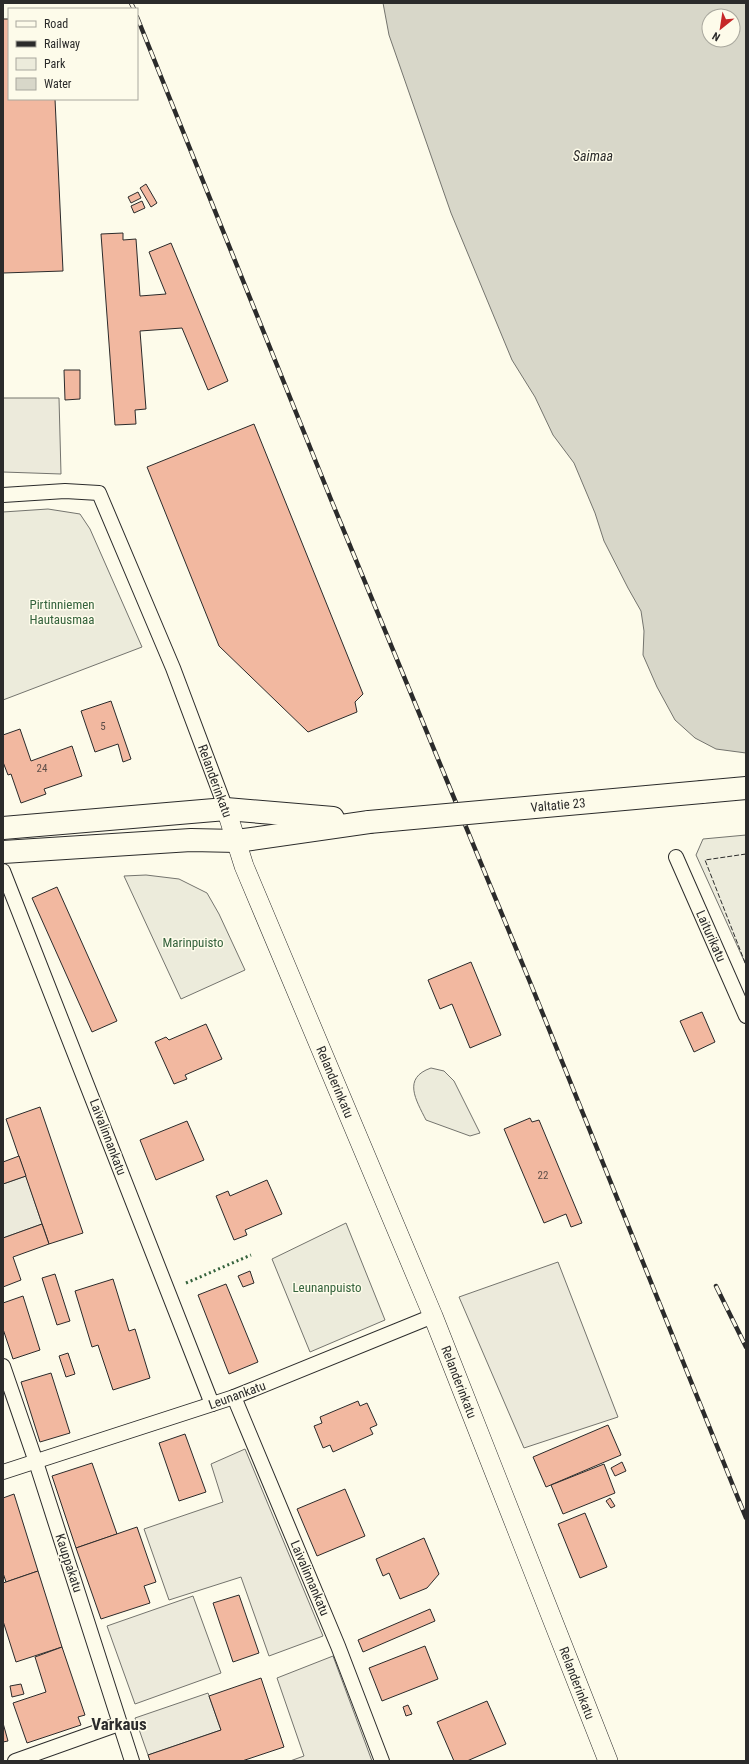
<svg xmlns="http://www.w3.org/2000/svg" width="749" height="1764" viewBox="0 0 749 1764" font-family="'Roboto Condensed',sans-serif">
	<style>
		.green { fill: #ecebdb; stroke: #74746e }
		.parking { fill: #eceadb; stroke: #74746e }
		.water { fill: #d8d7c9; stroke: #74746e; fill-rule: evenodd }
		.building { fill: #f2b8a0; stroke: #2b2b2b }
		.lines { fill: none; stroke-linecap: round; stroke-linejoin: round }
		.minor-casing { stroke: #2b2b2b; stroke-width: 16 }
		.secondary-casing { stroke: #2b2b2b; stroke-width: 20 }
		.trunk-casing { stroke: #2b2b2b; stroke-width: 24 }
		.minor { stroke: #fdfbea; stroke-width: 14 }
		.secondary { stroke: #fdfbea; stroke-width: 19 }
		.trunk { stroke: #fdfbea; stroke-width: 22 }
		.rail-casing { stroke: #2b2b2b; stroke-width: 4.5 }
		.rail { stroke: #fdfbea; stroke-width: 3; stroke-dasharray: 9; stroke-linecap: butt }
		.trunk-bridge-casing { stroke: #2b2b2b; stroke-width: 24; stroke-linecap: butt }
		.trunk-bridge { stroke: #fdfbea; stroke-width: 22 }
		.hedge { stroke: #34623c; stroke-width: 3; stroke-dasharray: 2 3; stroke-linecap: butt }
		.fence { stroke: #2b2b2b; stroke-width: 1; stroke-dasharray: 5 2; stroke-linecap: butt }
		.labels { text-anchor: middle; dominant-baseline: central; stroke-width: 3; stroke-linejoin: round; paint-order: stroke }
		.number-label { font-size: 11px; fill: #5d4e48 }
		.park-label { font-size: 13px; fill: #34623c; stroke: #fdfbea }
		.street-label { font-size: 13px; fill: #2b2b2b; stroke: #fdfbea }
		.water-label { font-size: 14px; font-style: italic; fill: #2b2b2b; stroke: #fdfbea }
		.district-label { font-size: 17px; font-weight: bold; fill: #2b2b2b; stroke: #fdfbea }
	</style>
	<rect width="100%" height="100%" fill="#fdfbea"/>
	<!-- green -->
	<g class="green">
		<polygon points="48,509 80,514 90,529 142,647 3,700 3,512"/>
		<polygon points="746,835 746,965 696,855 703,839"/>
		<polygon points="146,875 179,879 207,893 219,914 245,970 181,999 124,876"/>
		<path d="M431,1068L444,1071L454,1081L480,1133L470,1136L426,1120C416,1100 402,1078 431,1068Z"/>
		<polygon points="346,1223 385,1320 310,1352 272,1259"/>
	</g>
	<!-- parking -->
	<g class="parking">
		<polygon points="3,398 59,398 61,474 3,472"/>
		<polygon points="26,1176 42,1224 3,1238 3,1184"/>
		<polygon points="558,1262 618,1417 524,1448 459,1297"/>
		<polygon points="245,1449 323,1636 269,1656 241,1577 169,1600 144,1529 223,1502 211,1464"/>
		<polygon points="193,1596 221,1673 135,1704 107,1626"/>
		<polygon points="333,1656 372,1761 290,1761 304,1756 277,1678"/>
		<polygon points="208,1693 221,1730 148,1755 135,1718"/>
	</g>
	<!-- water -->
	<path class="water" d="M383,3H746V753L716,749L695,738L675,720L657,687L643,655L644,631L641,611L628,588L604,541L595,513L574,463L553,435L535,397L512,360L451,213L389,35ZM709,16H733V40H709Z"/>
	<!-- building -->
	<g class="building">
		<polygon points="3,19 9,19 9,99 55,99 63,271 3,273"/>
		<polygon points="146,184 157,203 151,207 140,188"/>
		<polygon points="138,192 141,198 131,203 128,197"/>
		<polygon points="142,201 145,208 134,213 131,206"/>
		<polygon points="123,233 123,240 136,239 140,296 166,294 149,252 171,243 228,381 208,390 182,328 140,331 146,409 135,410 136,424 115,425 101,234"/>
		<polygon points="64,370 80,370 80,399 65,400"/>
		<polygon points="254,424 363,694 355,702 357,712 308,732 219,646 147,467"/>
		<polygon points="111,701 131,759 123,762 118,744 95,752 81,711"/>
		<polygon points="20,729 31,761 72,746 82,776 44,789 46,794 21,803 11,774 8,775 3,762 3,735"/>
		<polygon points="57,887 117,1021 92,1032 32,898"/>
		<polygon points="471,962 501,1035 470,1048 452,1004 440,1009 428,980"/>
		<polygon points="702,1012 715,1042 694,1052 680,1021"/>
		<polygon points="206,1024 222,1059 185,1075 187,1079 174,1084 155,1042 166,1037 169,1040"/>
		<polygon points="40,1107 83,1233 49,1244 6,1119"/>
		<polygon points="530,1118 532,1122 539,1120 582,1223 571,1227 566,1214 544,1223 504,1129"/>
		<polygon points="187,1121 204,1160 156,1180 140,1140"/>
		<polygon points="19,1156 26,1176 3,1184 3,1162"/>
		<polygon points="267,1180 282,1214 245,1230 247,1235 234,1240 216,1196 228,1191 230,1196"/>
		<polygon points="42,1224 49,1244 13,1257 21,1280 3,1287 3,1238"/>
		<polygon points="250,1271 254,1283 243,1287 238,1276"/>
		<polygon points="55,1274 70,1321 57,1325 42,1278"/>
		<polygon points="113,1279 129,1331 135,1329 150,1378 113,1390 98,1345 92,1347 75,1291"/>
		<polygon points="226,1284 258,1362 229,1374 198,1295"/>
		<polygon points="23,1296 40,1350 13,1359 3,1329 3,1303"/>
		<polygon points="68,1353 75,1374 66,1377 59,1356"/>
		<polygon points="51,1373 70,1433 40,1442 21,1382"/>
		<polygon points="358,1401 360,1406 367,1403 377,1425 370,1428 373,1434 333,1452 330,1445 323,1448 314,1426 322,1423 320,1417"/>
		<polygon points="608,1425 621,1455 546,1487 533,1457"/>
		<polygon points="185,1434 206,1492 179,1501 159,1443"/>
		<polygon points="622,1462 626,1471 615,1476 611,1468"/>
		<polygon points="92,1463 117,1534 76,1548 52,1476"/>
		<polygon points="604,1464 615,1493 563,1514 551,1485"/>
		<polygon points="345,1489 365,1536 317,1556 297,1509"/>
		<polygon points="14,1494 38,1571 6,1582 3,1573 3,1498"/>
		<polygon points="610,1498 615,1506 611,1508 606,1501"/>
		<polygon points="585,1513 607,1567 580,1578 558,1524"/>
		<polygon points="137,1527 156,1582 144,1586 150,1603 101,1619 76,1548"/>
		<polygon points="424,1538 439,1574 427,1588 400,1599 389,1573 383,1576 376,1559"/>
		<polygon points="38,1571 62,1647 16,1662 3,1621 3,1583"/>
		<polygon points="239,1595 259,1653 233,1662 213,1603"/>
		<polygon points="430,1609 435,1621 363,1652 358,1640"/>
		<polygon points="425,1646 438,1679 382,1701 369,1668"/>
		<polygon points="62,1647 85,1715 78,1717 81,1725 27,1743 13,1703 46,1692 35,1657"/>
		<polygon points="261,1678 284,1747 242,1761 150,1761 148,1755 221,1730 209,1696"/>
		<polygon points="21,1684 24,1694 12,1697 10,1686"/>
		<polygon points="487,1701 506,1744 467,1761 454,1761 437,1722"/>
		<polygon points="408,1705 412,1714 406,1716 403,1707"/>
		<polygon points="3,1723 8,1741 3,1742"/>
	</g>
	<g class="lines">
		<defs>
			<g id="minor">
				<polyline points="3,495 65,491 99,493 173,668 226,809"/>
				<polyline points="676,857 746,1016"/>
				<polyline points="3,871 212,1404"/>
				<polyline points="3,1366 36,1462 132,1761"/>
				<polyline points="234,1397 338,1646 382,1761"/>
				<polyline points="3,1472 234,1397 433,1316"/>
				<polyline points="15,1761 119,1724"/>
			</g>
			<polyline id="secondary" points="226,809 244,866 433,1316 608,1761"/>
			<g id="trunk">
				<polyline points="702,792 746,788"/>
				<polyline points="3,828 226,809 333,818"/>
				<polyline points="3,852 191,840 237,841 369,822"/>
			</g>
		</defs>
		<!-- minor casing -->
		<use href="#minor" class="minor-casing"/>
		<!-- secondary casing -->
		<use href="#secondary" class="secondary-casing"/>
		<!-- trunk casing -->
		<use href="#trunk" class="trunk-casing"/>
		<!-- minor -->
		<use href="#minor" class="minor"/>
		<!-- secondary -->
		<use href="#secondary" class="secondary"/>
		<!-- trunk -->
		<use href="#trunk" class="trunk"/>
		<defs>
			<g id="rail">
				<polyline points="131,3 134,9"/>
				<polyline points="137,17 332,502 532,987 746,1518"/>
				<polyline points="716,1286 746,1347"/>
			</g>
		</defs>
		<!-- rail casing -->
		<use href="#rail" class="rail-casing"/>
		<!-- rail -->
		<use href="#rail" class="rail"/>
		<defs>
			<polyline id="trunk-bridge" points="369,822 702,792"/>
		</defs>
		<!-- trunk-bridge casing -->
		<use href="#trunk-bridge" class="trunk-bridge-casing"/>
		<!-- trunk-bridge -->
		<use href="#trunk-bridge" class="trunk-bridge"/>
		<!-- hedge -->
		<polyline class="hedge" points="186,1283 251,1255"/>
		<!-- fence -->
		<polyline class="fence" points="746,854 705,860 746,965"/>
	</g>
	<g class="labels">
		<!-- number labels -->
		<g class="number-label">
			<text x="103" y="726">5</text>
			<text x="42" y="768">24</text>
			<text x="543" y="1175">22</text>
		</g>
		<!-- park labels -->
		<g class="park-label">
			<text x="62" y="604">Pirtinniemen<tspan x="62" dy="15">Hautausmaa</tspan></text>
			<text x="193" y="942">Marinpuisto</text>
			<text x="327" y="1287">Leunanpuisto</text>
		</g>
		<!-- street labels -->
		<g class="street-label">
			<text transform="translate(215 781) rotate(70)">Relanderinkatu</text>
			<text transform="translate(558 805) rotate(-5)">Valtatie 23</text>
			<text transform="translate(711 936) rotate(66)">Laiturikatu</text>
			<text transform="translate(335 1082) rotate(67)">Relanderinkatu</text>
			<text transform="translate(108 1137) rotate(69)">Laivalinnankatu</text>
			<text transform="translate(459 1382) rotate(69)">Relanderinkatu</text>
			<text transform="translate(237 1395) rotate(-20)">Leunankatu</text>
			<text transform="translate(69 1563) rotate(72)">Kauppakatu</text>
			<text transform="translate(310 1578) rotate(67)">Laivalinnankatu</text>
			<text transform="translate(577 1683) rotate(69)">Relanderinkatu</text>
		</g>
		<!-- water labels -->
		<g class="water-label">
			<text x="593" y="156">Saimaa</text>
		</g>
		<!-- district labels -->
		<g class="district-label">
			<text x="119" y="1724">Varkaus</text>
		</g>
	</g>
	<!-- border -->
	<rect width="749" height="1764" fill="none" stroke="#2b2b2b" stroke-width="8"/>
	<!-- legend -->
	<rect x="8" y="8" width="130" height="92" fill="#fdfbea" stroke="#a9a89e"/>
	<rect x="16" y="21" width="20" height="6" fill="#fdfbea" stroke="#a9a89e"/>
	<text x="44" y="28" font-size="12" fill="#2b2b2b">Road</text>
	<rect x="16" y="41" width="20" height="6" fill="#2b2b2b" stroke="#a9a89e"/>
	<text x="44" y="48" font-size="12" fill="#2b2b2b">Railway</text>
	<rect x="16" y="58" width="20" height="12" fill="#ecebdb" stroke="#a9a89e"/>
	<text x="44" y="68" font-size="12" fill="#2b2b2b">Park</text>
	<rect x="16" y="78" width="20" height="12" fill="#d8d7c9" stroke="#a9a89e"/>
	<text x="44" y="88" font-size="12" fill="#2b2b2b">Water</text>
	<!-- north arrow -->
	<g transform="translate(721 28) rotate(210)"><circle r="19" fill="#fdfbea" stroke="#a9a89e"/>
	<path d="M0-3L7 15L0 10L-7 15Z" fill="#c62828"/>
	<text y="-6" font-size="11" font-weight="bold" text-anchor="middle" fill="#2b2b2b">N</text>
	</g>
</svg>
